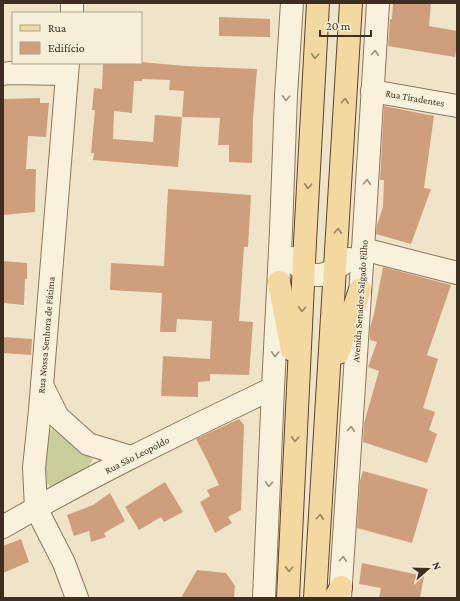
<svg xmlns="http://www.w3.org/2000/svg" width="460" height="601" viewBox="0 0 460 601" font-family="'Crimson Pro',serif">
	<style>
		.green { fill: #c9cf9b }
		.building { fill: #cf9f7d; fill-rule: evenodd }
		.lines { fill: none; stroke-linecap: round; stroke-linejoin: round }
		.minor-casing { stroke: #8d765c; stroke-width: 24 }
		.major-casing { stroke: #5b4430; stroke-width: 24 }
		.minor { stroke: #faf1dc; stroke-width: 22 }
		.major { stroke: #f3d9a0; stroke-width: 22 }
		.oneway { stroke: #9c907e }
		.oneway2 { stroke: #988460 }
		.labels { text-anchor: middle; dominant-baseline: central; stroke-width: 3; stroke-linejoin: round; paint-order: stroke }
		.street-label { font-size: 10px; fill: #3d2e20; stroke: #f7eed8 }
	</style>
	<rect width="100%" height="100%" fill="#f0e4c8"/>
	<!-- green -->
	<polygon class="green" points="54,426 93,459 85,473 55,489 45,483 41,471 46,435"/>
	<!-- building -->
	<g class="building">
		<polygon points="393,3 431,3 429,26 457,31 457,44 455,57 388,46 390,19 392,19"/>
		<polygon points="219,17 270,19 270,37 219,36"/>
		<path d="M141,62L185,66L257,69L253,119L252,163L229,162V145H218L220,118L182,117L178,167L93,160L94,153H91L95,110H92L94,88L102,89L103,63H141ZM142,79L170,80L169,90L184,91L182,117L155,115L153,142L113,139L114,111L132,113L134,81H142Z"/>
		<polygon points="40,98 40,103 49,103 46,137 28,136 26,169 36,169 35,212 3,215 3,99"/>
		<polygon points="384,106 434,116 424,188 431,189 411,244 376,234 377,225 383,207 384,180 380,180"/>
		<polygon points="168,189 251,195 248,247 244,247 239,321 253,322 249,375 210,374 210,381 198,382 198,397 161,396 163,356 210,359 212,321 177,319 176,332 160,332 162,293 110,290 111,263 164,266"/>
		<polygon points="3,261 27,263 27,279 25,279 24,305 3,303"/>
		<polygon points="383,267 451,285 427,355 438,359 423,408 435,412 429,430 437,434 427,463 363,442 364,423 379,371 368,367 377,342 370,340 370,328 374,314"/>
		<polygon points="3,337 32,339 31,355 3,353"/>
		<polygon points="239,419 244,425 241,510 228,517 232,523 215,533 200,502 210,496 207,490 219,485 207,460 196,439"/>
		<polygon points="363,471 428,489 412,543 357,528 360,481"/>
		<polygon points="165,482 183,512 164,522 161,517 139,530 125,507"/>
		<polygon points="110,493 125,521 104,533 106,537 91,542 89,531 74,536 67,515 93,505"/>
		<polygon points="21,539 29,562 3,573 3,546"/>
		<polygon points="362,563 424,576 420,598 379,598 381,588 359,584"/>
		<polygon points="197,570 226,573 235,586 234,598 181,598"/>
	</g>
	<g class="lines">
		<defs>
			<g id="minor">
				<polyline points="72,13 72,3"/>
				<polyline points="68,63 40,410 34,468 36,508 64,563 77,598"/>
				<polyline points="3,74 9,73 67,74"/>
				<polyline points="372,91 457,106"/>
				<polyline points="363,249 457,273"/>
				<path d="M291,258C312,284 326,277 349,259"/>
				<polyline points="42,385 58,417 88,444 131,457"/>
				<path d="M3,527C90,476 182,432 273,388"/>
				<polyline points="264,598 273,388 281,231 286,95 292,3"/>
				<polyline points="340,598 363,249 378,3"/>
			</g>
			<g id="major">
				<polyline points="279,282 292,350"/>
				<polyline points="338,353 360,290"/>
				<polyline points="288,598 305,242 318,3"/>
				<polyline points="315,598 351,3"/>
				<polyline points="335,598 341,587"/>
			</g>
		</defs>
		<!-- minor casing -->
		<use href="#minor" class="minor-casing"/>
		<!-- major casing -->
		<use href="#major" class="major-casing"/>
		<!-- minor -->
		<use href="#minor" class="minor"/>
		<!-- major -->
		<use href="#major" class="major"/>
	</g>
	<!-- one-way arrows -->
	<defs><path id="oneway-chevron" d="M-2-3.5L2.5 0L-2 3.5" fill="none" stroke-width="1.6" stroke-linecap="round" stroke-linejoin="round"/></defs>
	<g class="oneway">
		<use href="#oneway-chevron" transform="translate(375 53) rotate(-86)"/>
		<use href="#oneway-chevron" transform="translate(286 98) rotate(93)"/>
		<use href="#oneway-chevron" transform="translate(367 182) rotate(-87)"/>
		<use href="#oneway-chevron" transform="translate(275 354) rotate(93)"/>
		<use href="#oneway-chevron" transform="translate(351 429) rotate(-86)"/>
		<use href="#oneway-chevron" transform="translate(269 484) rotate(92)"/>
		<use href="#oneway-chevron" transform="translate(343 559) rotate(-86)"/>
	</g>
	<g class="oneway2">
		<use href="#oneway-chevron" transform="translate(315 56) rotate(93)"/>
		<use href="#oneway-chevron" transform="translate(345 101) rotate(-87)"/>
		<use href="#oneway-chevron" transform="translate(308 186) rotate(93)"/>
		<use href="#oneway-chevron" transform="translate(338 231) rotate(-87)"/>
		<use href="#oneway-chevron" transform="translate(302 309) rotate(93)"/>
		<use href="#oneway-chevron" transform="translate(295 439) rotate(93)"/>
		<use href="#oneway-chevron" transform="translate(320 517) rotate(-86)"/>
		<use href="#oneway-chevron" transform="translate(289 569) rotate(93)"/>
	</g>
	<g class="labels">
		<!-- street labels -->
		<g class="street-label">
			<text transform="translate(415 98) rotate(10)">Rua Tiradentes</text>
			<text transform="translate(360 301) rotate(-86)">Avenida Senador Salgado Filho</text>
			<text transform="translate(46 335) rotate(-85)">Rua Nossa Senhora de Fátima</text>
			<text transform="translate(137 455) rotate(-27)">Rua São Leopoldo</text>
		</g>
	</g>
	<!-- border -->
	<rect width="460" height="601" fill="none" stroke="#3d2e20" stroke-width="8"/>
	<!-- legend -->
	<rect x="12" y="12" width="130" height="52" fill="#f7eed8" stroke="#ada18e"/>
	<rect x="20" y="25" width="20" height="6" fill="#f3d9a0" stroke="#ada18e"/>
	<text x="48" y="32" font-size="12" fill="#3d2e20">Rua</text>
	<rect x="20" y="42" width="20" height="12" fill="#cf9f7d" stroke="#ada18e"/>
	<text x="48" y="52" font-size="12" fill="#3d2e20">Edifício</text>
	<!-- north arrow -->
	<g transform="translate(428 569) rotate(70)" stroke="#f7eed8" stroke-width="3" paint-order="stroke">
	<path d="M0-3L7 15L0 10L-7 15Z" fill="#3d2e20"/>
	<text y="-6" font-size="11" font-weight="bold" text-anchor="middle" fill="#3d2e20">N</text>
	</g>
	<!-- scale -->
	<path d="M320 30v6h51v-6" fill="none" stroke="#3d2e20" stroke-width="2"/>
	<text x="326" y="30" font-size="12" fill="#3d2e20" stroke="#f7eed8" stroke-width="3" paint-order="stroke">20 m</text>
</svg>
